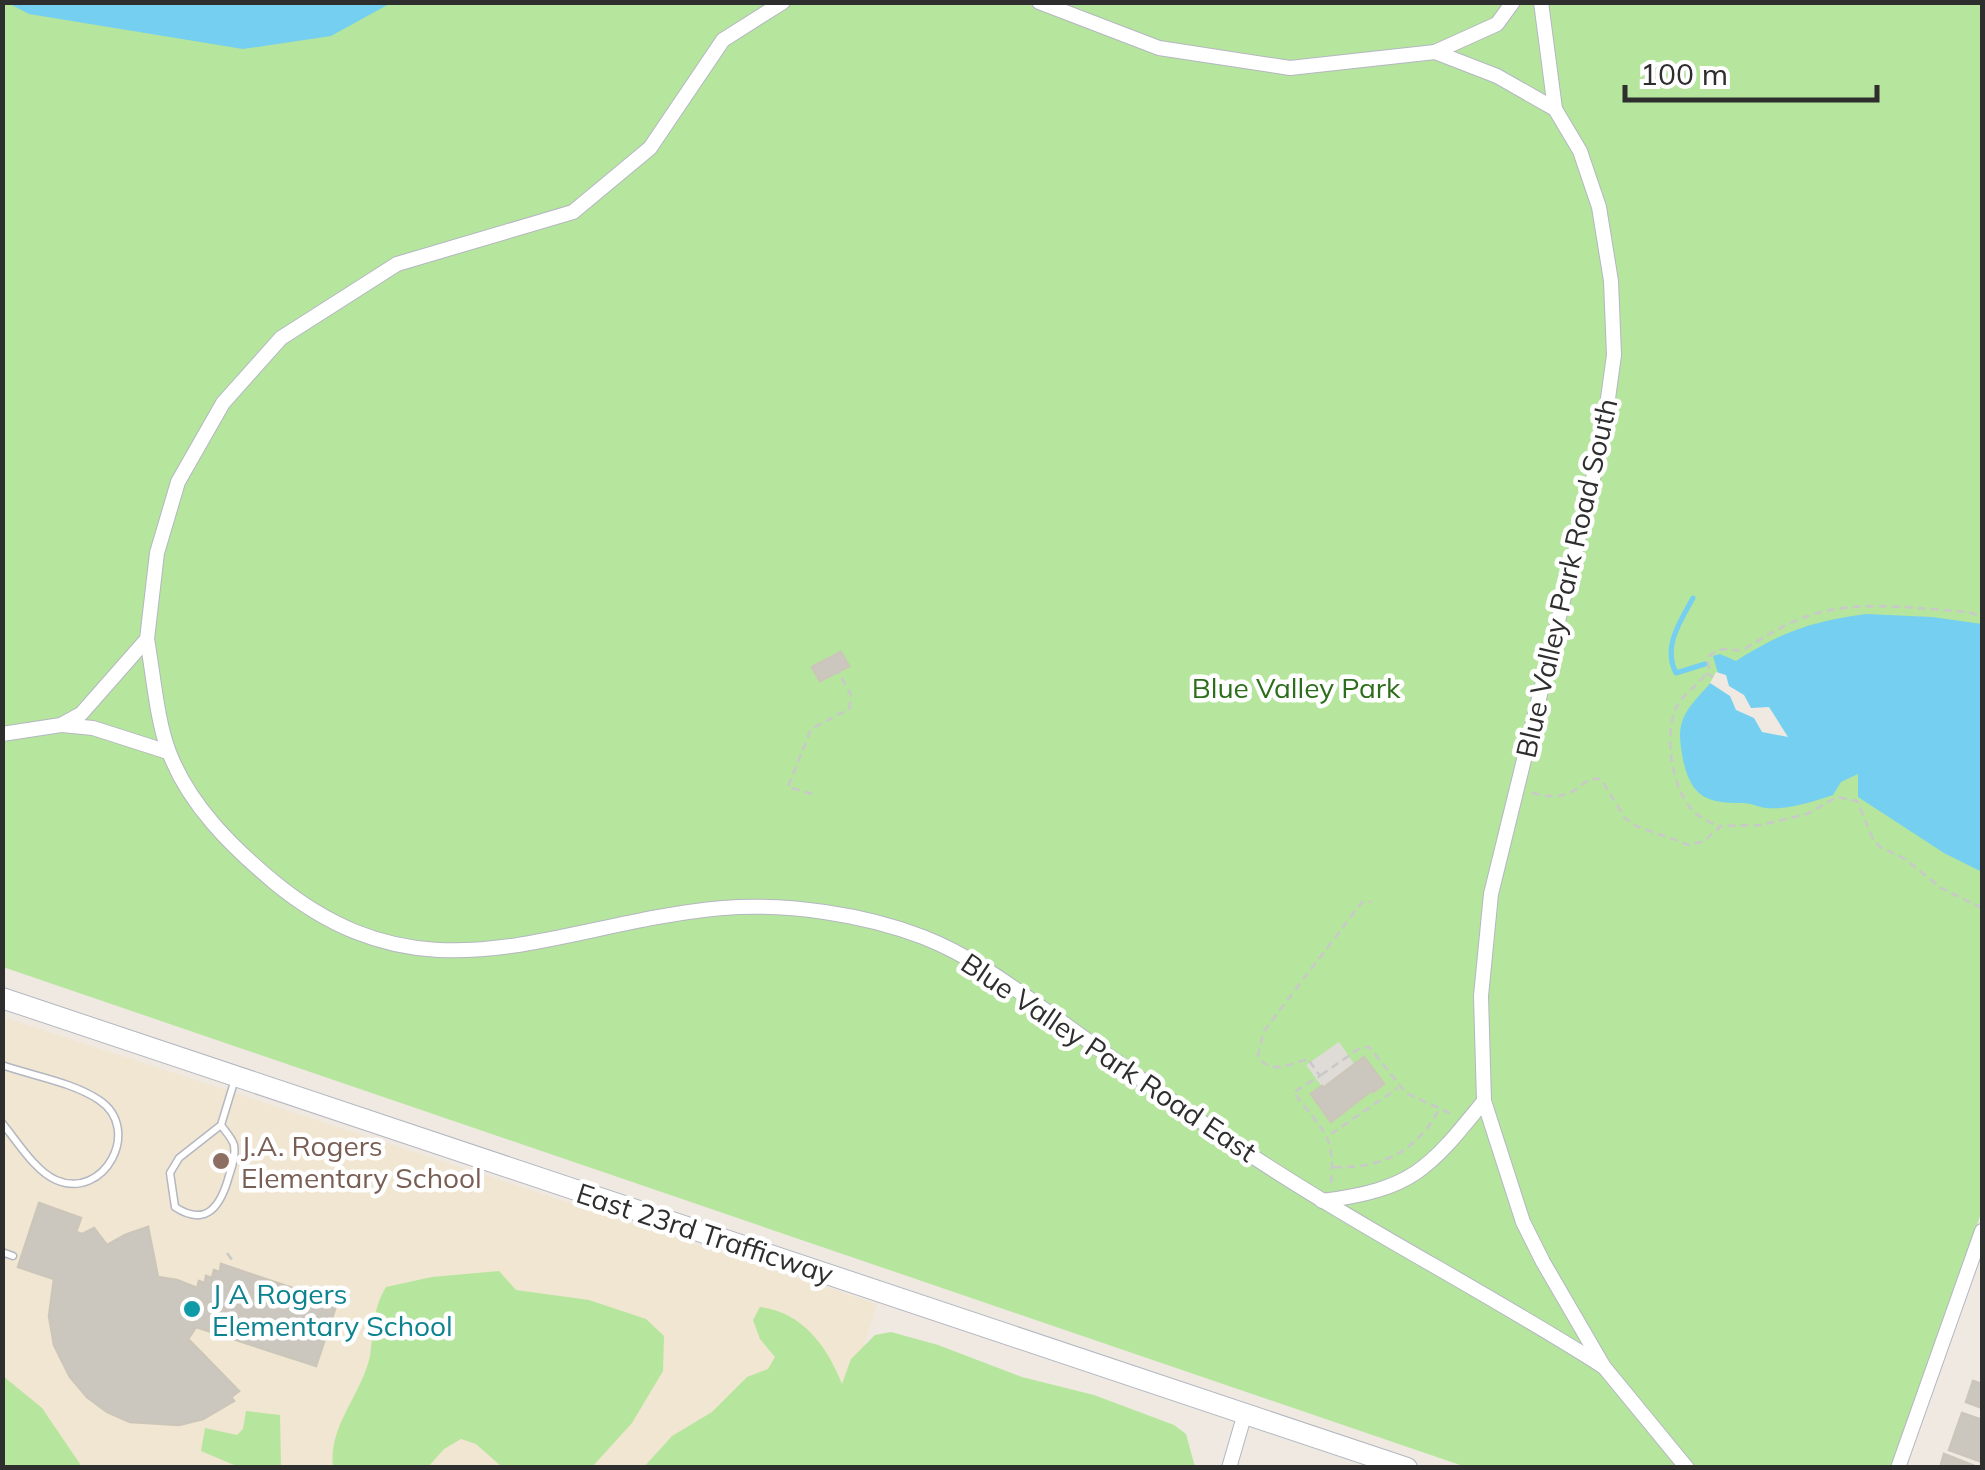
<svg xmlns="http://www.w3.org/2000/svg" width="1985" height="1470" viewBox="0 0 1985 1470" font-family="Mulish,sans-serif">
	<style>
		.education { fill: #f0e6d1 }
		.green { fill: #b6e59e }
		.plaza { fill: #dfdcd8 }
		.water { fill: #75cff0 }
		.pier { fill: #efe9e1 }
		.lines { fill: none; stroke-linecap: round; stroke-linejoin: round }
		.stream { stroke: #75cff0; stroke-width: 5 }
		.building { fill: #cbc7bf; stroke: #cbc5ba; stroke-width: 2.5 }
		.service-casing { stroke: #b4b7c1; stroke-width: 9 }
		.minor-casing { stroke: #b4b7c1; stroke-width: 16 }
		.secondary-casing { stroke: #b4b7c1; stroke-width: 22 }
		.path { stroke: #c9c9c9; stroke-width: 2.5; stroke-dasharray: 8 5; stroke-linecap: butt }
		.service { stroke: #fff; stroke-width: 6 }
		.minor { stroke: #fff; stroke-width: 14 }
		.secondary { stroke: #fff; stroke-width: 20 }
		.education-dot { fill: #8d6e63; stroke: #fff; stroke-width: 4 }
		.culture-dot { fill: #0f9aa8; stroke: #fff; stroke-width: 4 }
		.labels { text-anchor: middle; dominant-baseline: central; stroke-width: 9; stroke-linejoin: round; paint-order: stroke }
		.street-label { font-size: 28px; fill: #2e2e2e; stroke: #fff }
		.park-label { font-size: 28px; fill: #2c6e1b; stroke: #fff }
		.education-label { font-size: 28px; fill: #785e54; stroke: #fff; text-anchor: start }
		.culture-label { font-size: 28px; fill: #0d838f; stroke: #fff; text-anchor: start }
	</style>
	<rect width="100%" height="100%" fill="#efe9e1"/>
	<!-- education -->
	<polygon class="education" points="3,1017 877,1304 826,1467 3,1468"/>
	<!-- green -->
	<g class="green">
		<polygon points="3,3 1982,3 1982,1210 1926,1377 1890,1467 1466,1467 3,967"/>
		<path d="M499,1271L516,1290L589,1300L646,1319L664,1336L663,1371L632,1423L592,1467H502L476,1444L461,1439L444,1449L428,1467H333C328,1426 362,1394 370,1356C374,1330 372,1310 386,1287L432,1277Z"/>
		<path d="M760,1307C802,1312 827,1346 842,1384L851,1359L875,1335L891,1332L938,1345L1022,1377L1094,1395L1174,1425L1186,1434L1195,1467H644L672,1436L712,1412L747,1377L768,1369L775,1357L760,1339L753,1320Z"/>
		<polygon points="3,1376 42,1408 82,1467 3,1467"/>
		<polygon points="246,1411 280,1415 281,1467 239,1467 201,1451 205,1428 237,1435 243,1429"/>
	</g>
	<!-- plaza -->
	<polygon class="plaza" points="1339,1042 1355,1065 1323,1088 1306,1065"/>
	<!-- water -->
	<g class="water">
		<polygon points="8,3 391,3 331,36 243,49 29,14"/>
		<path d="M1866,614L1932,617L1982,624V872L1944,853L1858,797V774L1841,782L1833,795C1812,802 1788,810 1766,808C1758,807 1751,803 1743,803C1708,803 1692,799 1683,760C1681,747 1678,735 1682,722C1688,703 1707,690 1718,673L1713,656L1720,654L1736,661C1784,631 1810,622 1866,614Z"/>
	</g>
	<!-- pier -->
	<polygon class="pier" points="1716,672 1726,675 1729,686 1744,695 1751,708 1769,707 1788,737 1762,732 1754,718 1736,710 1730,696 1710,683"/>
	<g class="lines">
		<!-- stream -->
		<path class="stream" d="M1693,598C1681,620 1662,647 1676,673L1705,664"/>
	</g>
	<!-- building -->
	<g class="building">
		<polygon points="841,652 849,666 820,681 812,667"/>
		<polygon points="1364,1057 1384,1084 1373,1092 1372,1090 1331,1122 1311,1094 1322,1086 1323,1088"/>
		<polygon points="39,1203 81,1218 76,1232 82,1234 94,1228 107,1245 125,1235 148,1227 158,1277 177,1280 197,1288 199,1281 205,1283 206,1276 212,1278 214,1270 220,1272 221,1264 337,1303 316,1366 196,1327 188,1339 239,1391 231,1397 234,1401 203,1419 179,1425 130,1422 107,1412 87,1397 70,1377 54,1345 49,1316 54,1279 18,1267"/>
		<polygon points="1973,1381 1982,1384 1982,1408 1966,1402"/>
		<polygon points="1962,1413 1982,1420 1982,1462 1949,1450"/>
		<polygon points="1944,1454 1975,1466 1975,1468 1940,1468"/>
	</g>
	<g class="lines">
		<defs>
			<g id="service">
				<path d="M2,1065C33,1076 72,1082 99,1100C143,1129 104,1201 56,1180C35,1171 17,1141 2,1123"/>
				<path d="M221,1125C225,1131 232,1138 234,1145C236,1155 232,1167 229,1176C221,1205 207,1228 175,1207L170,1173L179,1158L221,1125L235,1079"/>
				<polyline points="2,1252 13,1256"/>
			</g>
			<g id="minor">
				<polyline points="1039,2 1159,48 1290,68 1435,52 1497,76 1555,109"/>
				<polyline points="1541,2 1555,109 1580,151 1599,207 1611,281 1614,355 1602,442 1491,894 1481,996 1484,1101 1523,1222 1543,1262 1604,1367 1687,1468"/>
				<polyline points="1435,52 1497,24 1513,2"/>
				<path d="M147,639C153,672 157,722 169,752C189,805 232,847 274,882C428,1009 554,923 723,908C787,903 863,914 923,937C974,957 1015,989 1059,1020C1119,1063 1178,1107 1240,1148C1358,1227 1485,1291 1604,1367"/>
				<polyline points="62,725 93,728 168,752"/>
				<polyline points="2,734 61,725 81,714 147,639 157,553 178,482 223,403 281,338 397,264 573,212 650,148 723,40 783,2"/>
				<path d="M1322,1201C1413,1189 1428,1170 1484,1101"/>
				<polyline points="1229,1468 1245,1413"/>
				<polyline points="1898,1468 1982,1231"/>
			</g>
			<polyline id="secondary" points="2,998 1407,1468"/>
		</defs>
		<!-- service casing -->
		<use href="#service" class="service-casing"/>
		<!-- minor casing -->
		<use href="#minor" class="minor-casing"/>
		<!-- secondary casing -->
		<use href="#secondary" class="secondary-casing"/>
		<!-- path -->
		<g class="path">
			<path d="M1705,675C1697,686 1685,693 1678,704C1663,732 1671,786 1692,810C1700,818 1709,822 1719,826"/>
			<path d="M1713,677L1706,673L1709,667L1707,658C1719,647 1727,648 1741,651C1764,637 1786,623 1811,615C1861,599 1918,609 1969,612L1982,617"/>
			<path d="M1532,793C1545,796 1556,798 1569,793C1582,788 1585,777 1601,779L1625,818L1636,826L1689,845L1704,841L1721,826L1761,825L1807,814L1837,797L1857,801L1873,839L1880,847L1905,859L1941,888L1982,908"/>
			<polyline points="812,794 788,787 811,729 849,709 851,695 838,671"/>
			<polyline points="1321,1075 1360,1048 1369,1047 1406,1093 1452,1114"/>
			<polyline points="1331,1134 1398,1088"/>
			<path d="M1334,1167C1380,1169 1416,1152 1438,1111"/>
			<path d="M1331,1183C1336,1131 1321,1132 1294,1092L1320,1076L1308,1059C1290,1064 1268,1076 1258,1055L1264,1031L1362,902H1371"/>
			<polyline points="227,1253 233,1261"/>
		</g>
		<!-- service -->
		<use href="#service" class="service"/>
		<!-- minor -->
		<use href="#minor" class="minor"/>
		<!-- secondary -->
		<use href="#secondary" class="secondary"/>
	</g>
	<!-- markers -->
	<circle class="education-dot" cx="221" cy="1161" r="10"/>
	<circle class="culture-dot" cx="192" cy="1309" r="10"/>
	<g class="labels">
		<!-- street labels -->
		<g class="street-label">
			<text transform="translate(1566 578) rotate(-77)">Blue Valley Park Road South</text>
			<text transform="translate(1109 1057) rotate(34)">Blue Valley Park Road East</text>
			<text transform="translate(705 1233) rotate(18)">East 23rd Trafficway</text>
		</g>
		<!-- park labels -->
		<g class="park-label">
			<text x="1296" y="687">Blue Valley Park</text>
		</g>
		<!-- education labels -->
		<g class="education-label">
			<text x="241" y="1145">J.A. Rogers<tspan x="241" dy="32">Elementary School</tspan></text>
		</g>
		<!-- culture labels -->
		<g class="culture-label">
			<text x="212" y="1293">J A Rogers<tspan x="212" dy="32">Elementary School</tspan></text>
		</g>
	</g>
	<!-- border -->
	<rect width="1985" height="1470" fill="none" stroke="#2e2e2e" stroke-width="10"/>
	<!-- scale -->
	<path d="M1625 85v15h252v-15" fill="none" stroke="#2e2e2e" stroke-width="5"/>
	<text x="1640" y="85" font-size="30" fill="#2e2e2e" stroke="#ffffff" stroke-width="8" paint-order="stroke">100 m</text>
</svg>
